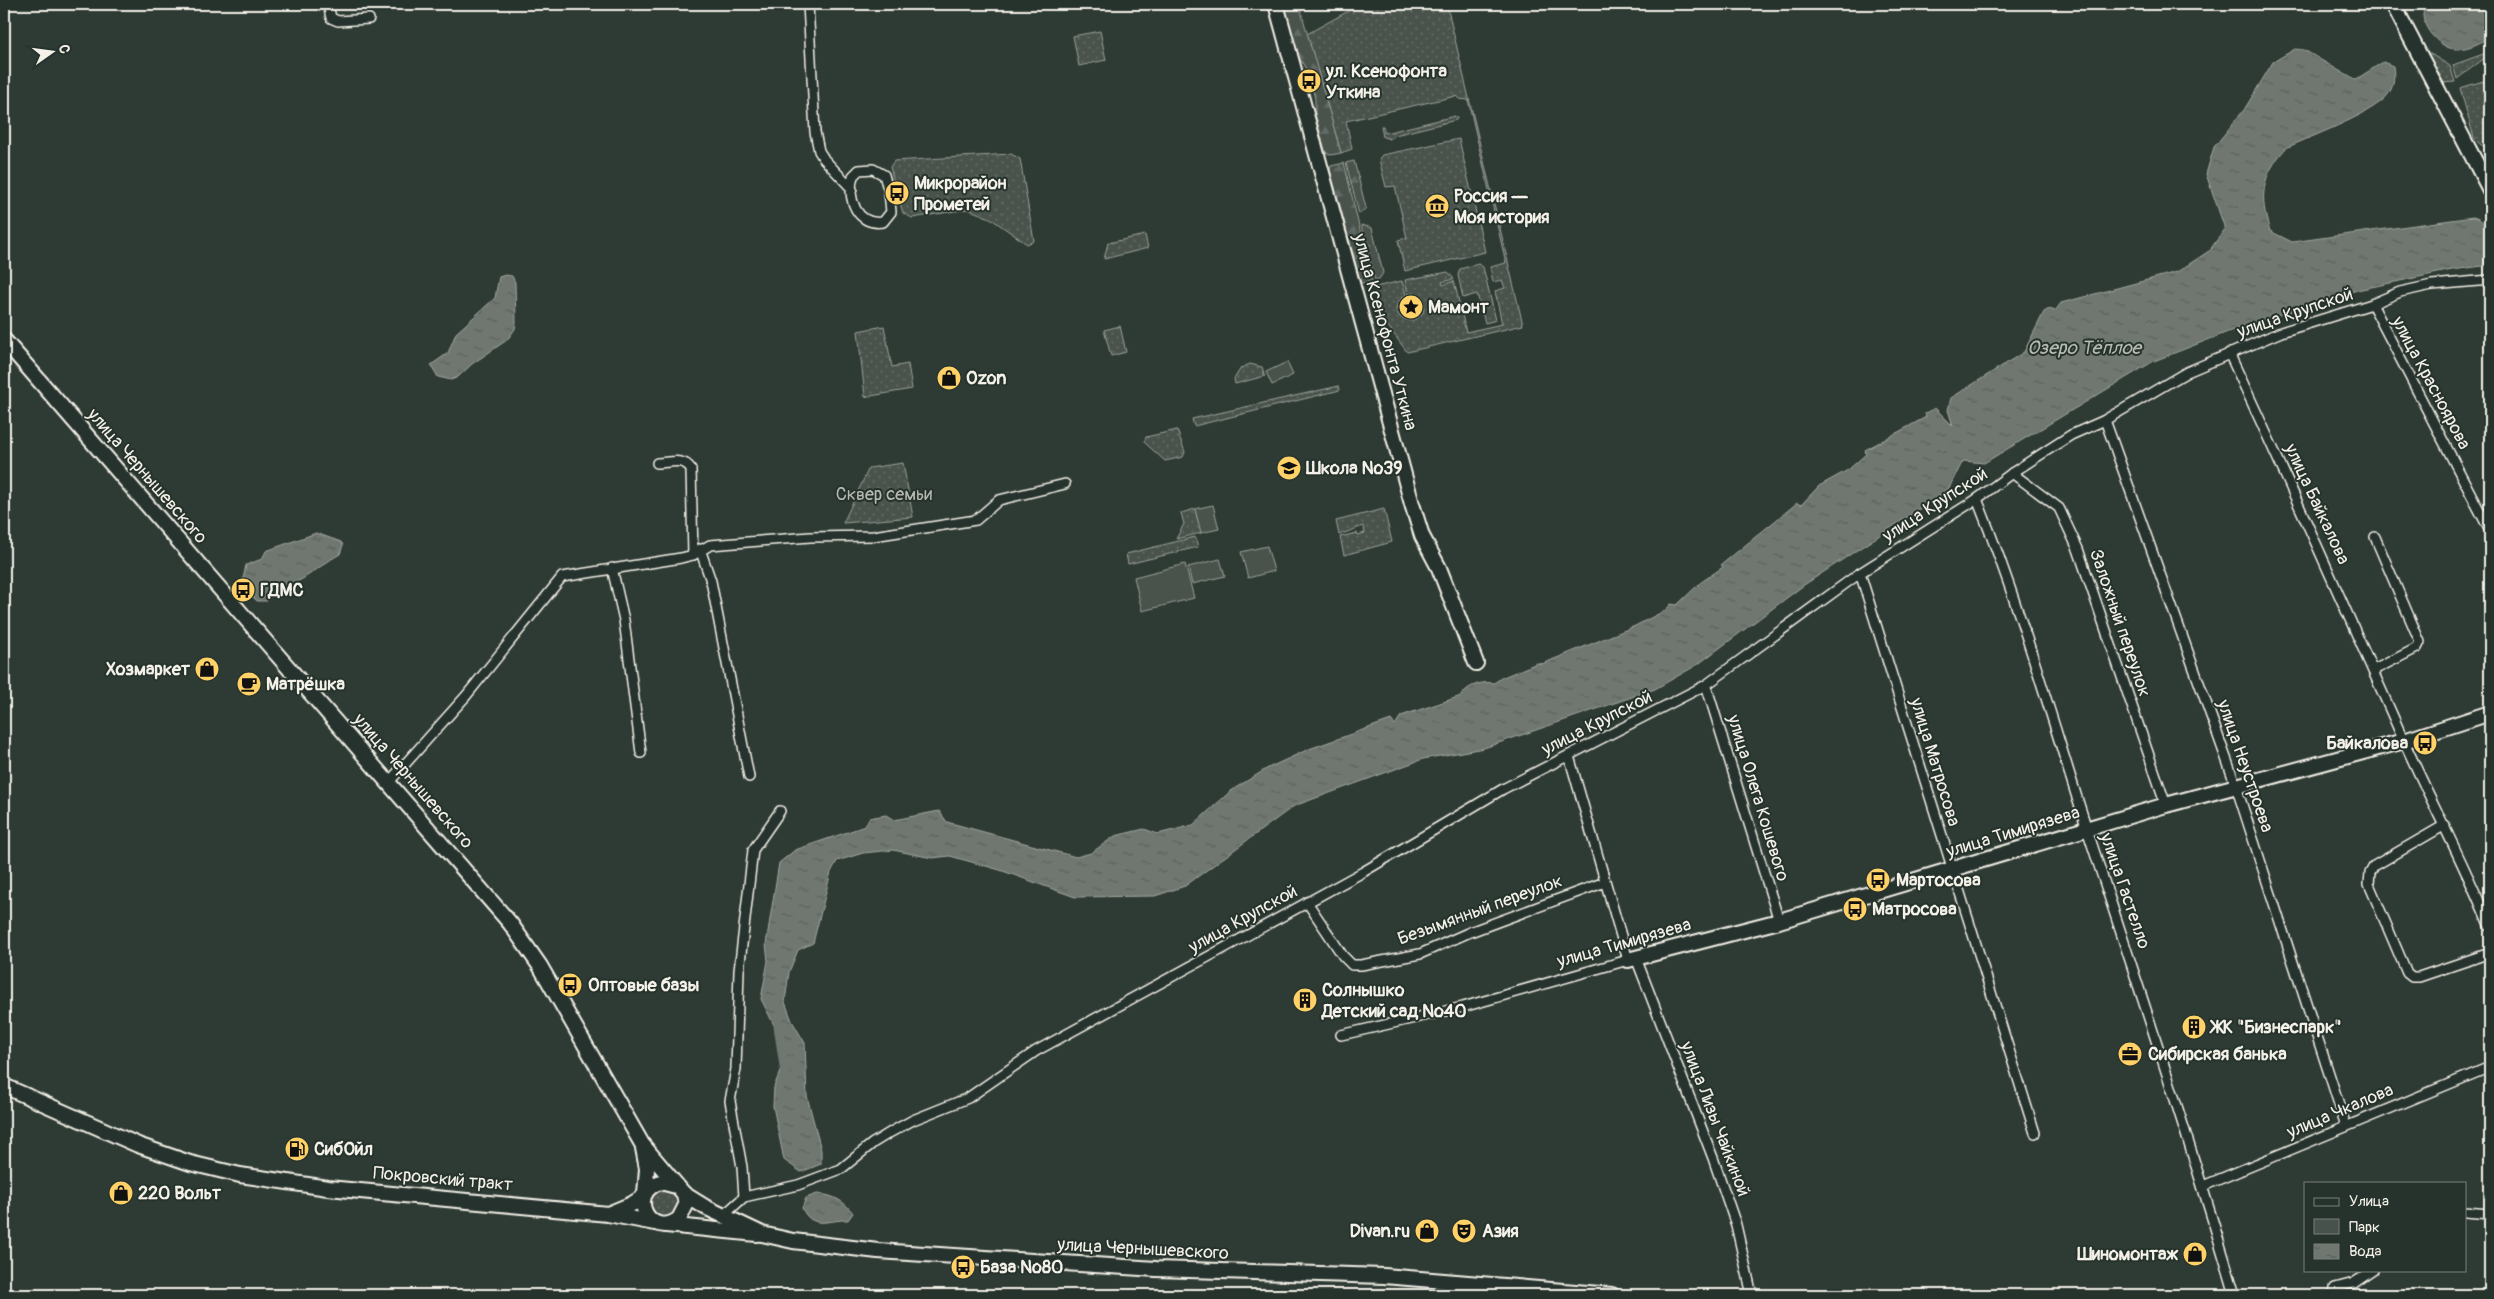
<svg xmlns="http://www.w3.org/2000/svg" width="2494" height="1299" viewBox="0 0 2494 1299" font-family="Pangolin,sans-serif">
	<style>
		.green { fill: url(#green-dots); stroke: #9ea29a }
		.forest { fill: url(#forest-firs); stroke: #9ea29a }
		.pitch { fill: #48524c; stroke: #9ea29a }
		.water { fill: url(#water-ripples); stroke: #a4a8a0 }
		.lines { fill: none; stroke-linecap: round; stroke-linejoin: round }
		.canal { stroke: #6f7770; stroke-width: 9 }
		.street-casing { stroke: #f4f1e8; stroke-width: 12 }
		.secondary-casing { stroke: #f4f1e8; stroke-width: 18 }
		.street { stroke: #26332d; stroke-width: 9 }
		.secondary { stroke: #26332d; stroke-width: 14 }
		.labels { text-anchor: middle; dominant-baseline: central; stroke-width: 4; stroke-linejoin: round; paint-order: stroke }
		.poi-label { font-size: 18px; font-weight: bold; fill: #f4f1e8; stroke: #26332d; text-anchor: start }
		.street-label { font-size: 18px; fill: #f4f1e8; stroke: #26332d }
		.park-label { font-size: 18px; fill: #b8b9b1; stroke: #26332d }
		.water-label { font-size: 19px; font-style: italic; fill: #b8bab2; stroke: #26332d }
	</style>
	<defs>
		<pattern id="green-dots" width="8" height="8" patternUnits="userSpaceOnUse" patternTransform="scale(1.25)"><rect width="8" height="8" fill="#48524c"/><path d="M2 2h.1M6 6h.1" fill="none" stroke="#636b66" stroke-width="1.8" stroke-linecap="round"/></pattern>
		<pattern id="forest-firs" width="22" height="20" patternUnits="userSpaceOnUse" patternTransform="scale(1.25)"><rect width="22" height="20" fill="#48524c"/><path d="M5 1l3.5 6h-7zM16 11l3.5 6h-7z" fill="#636b66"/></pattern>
		<pattern id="water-ripples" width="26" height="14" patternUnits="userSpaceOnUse" patternTransform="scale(1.25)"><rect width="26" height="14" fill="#6f7770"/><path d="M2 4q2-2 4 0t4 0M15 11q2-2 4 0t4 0" fill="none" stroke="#5c605b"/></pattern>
	</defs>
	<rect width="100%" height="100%" fill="#2e3b34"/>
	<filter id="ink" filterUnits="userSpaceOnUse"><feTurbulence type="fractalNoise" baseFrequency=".02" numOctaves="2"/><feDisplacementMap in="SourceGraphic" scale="10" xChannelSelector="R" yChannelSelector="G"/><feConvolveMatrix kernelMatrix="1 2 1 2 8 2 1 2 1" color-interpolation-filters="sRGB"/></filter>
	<g filter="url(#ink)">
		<!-- green -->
		<g class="green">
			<path d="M1361,4L1447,6L1523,325L1407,352L1380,315L1375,287L1402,281L1406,294L1397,303L1396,311L1401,318L1413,321L1423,313C1426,302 1420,294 1408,294L1405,280L1448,272L1454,279L1442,282L1443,285L1454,281L1466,332L1502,324L1495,291L1505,288L1502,280L1493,282L1490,267L1506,263L1468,100L1459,99L1456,96L1346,121L1352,149L1341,153L1307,34Z"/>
			<polygon points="1100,31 1106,60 1079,66 1073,36"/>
			<polygon points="2424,50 2450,66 2455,82 2441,83"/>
			<polygon points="2489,52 2490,54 2457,79 2453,65"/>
			<polygon points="2490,79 2490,148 2481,145 2474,138 2460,88"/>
			<polygon points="1455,116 1457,118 1456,120 1395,135 1390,139 1383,137 1381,126 1383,126 1385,133"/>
			<polygon points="1459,139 1485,252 1405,271 1398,240 1407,238 1395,186 1386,187 1379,159 1382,155"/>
			<polygon points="1011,154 1020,159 1034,241 1027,244 990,218 968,209 912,218 903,213 890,167 894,161"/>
			<polygon points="1145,235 1148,248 1104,259 1108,243"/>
			<polygon points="1478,264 1483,267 1496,320 1485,323 1477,294 1463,298 1458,275 1460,269"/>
			<polygon points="884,326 892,367 908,364 912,389 865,397 858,331"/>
			<polygon points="1120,326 1126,352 1111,356 1104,330"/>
			<polygon points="1250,364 1262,367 1265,376 1235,384 1234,379 1241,368"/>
			<polygon points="1339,386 1340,390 1194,426 1192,419"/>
			<polygon points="1177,430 1185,452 1183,457 1165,461 1144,442 1146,437"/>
			<polygon points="903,463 913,517 843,523 869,468"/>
			<polygon points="1195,509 1201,533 1176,539 1184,524 1181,513"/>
			<polygon points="1384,509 1392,542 1344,555 1340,537 1357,533 1358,535 1365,533 1363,526 1339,535 1336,521"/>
			<polygon points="1195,537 1198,547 1128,564 1126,554"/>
			<circle cx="664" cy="1203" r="15"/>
		</g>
		<!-- forest -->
		<g class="forest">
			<polygon points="1284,4 1299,4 1341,153 1331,155 1326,153 1315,114 1315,99 1309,74 1299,57"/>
			<polygon points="1354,161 1366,208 1359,214 1346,163"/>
			<polygon points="1344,163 1372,281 1361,283 1330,169 1331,166"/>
			<polygon points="1361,225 1372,228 1383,273 1379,279 1375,280"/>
		</g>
		<!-- pitch -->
		<g class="pitch">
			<polygon points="1287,362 1293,375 1272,385 1266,372"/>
			<polygon points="1213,505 1219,529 1201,533 1195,509"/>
			<polygon points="1267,546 1274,571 1248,578 1241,552"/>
			<polygon points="1220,559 1225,576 1192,584 1188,567"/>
			<polygon points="1185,564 1194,598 1142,611 1134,577"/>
		</g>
		<!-- water -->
		<g class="water">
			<path d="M2432,4H2490V36C2481,44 2459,53 2447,47C2435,42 2419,23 2424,10Z"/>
			<path d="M2295,49L2304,50L2355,80L2383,62L2393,66C2395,78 2394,90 2384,99C2364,117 2312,136 2286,148C2261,176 2259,197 2270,231L2292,242L2473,217C2494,222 2490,247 2490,265L2452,270L2357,290L2233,330L2154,361L1984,463L1963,461L1948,490L1804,585L1697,665L1655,689L1484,748L1423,759L1294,806L1185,886L1155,896L1075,897L1000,870L950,856L932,858L893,850L863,853L837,861L831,872L813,943L798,950L789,972L785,1002L792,1021L805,1043L807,1096L821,1150V1164L801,1172L784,1160L773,1106L774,1087L786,1056L782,1041L761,999L768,961L766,944L779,863L795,850L865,826L869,818L886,815L894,820L939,811L947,822L1076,857L1091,853L1115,836L1144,829L1158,834L1193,825L1232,790L1268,768L1309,749L1391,720L1395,725L1401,716L1461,696C1467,685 1483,681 1494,683L1501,678L1537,663L1542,664L1635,626L1666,610L1671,604L1677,605L1700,583L1723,567L1721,565L1797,503L1801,505L1819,486L1848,470L1866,454L1865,450L1926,417L1925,413L1935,408L1953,426L1948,410L1951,398L2024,352L2044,312L2049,309L2055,311L2061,303L2177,272L2209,251L2225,229L2206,174L2214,147L2244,110L2273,62Z"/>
			<polygon points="505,275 512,276 515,282 516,322 515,329 507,340 472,364 458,377 451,380 438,377 431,365 448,353 456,333 495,298 499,277"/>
			<path d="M316,533L341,542L343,545L340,554C327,561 317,570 304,578C291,586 276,587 267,601H257L248,592L243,579L246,565L262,559L266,551Z"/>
			<path d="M817,1194C833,1195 843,1200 853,1213L848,1220C830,1219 812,1231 802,1208L806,1198Z"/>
		</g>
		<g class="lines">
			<!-- canal -->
			<polyline class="canal" points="778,1026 785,1073"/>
			<defs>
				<g id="street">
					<polyline points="328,4 331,18 338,21 369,19"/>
					<polyline points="808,4 815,132 819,151 824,159 852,189"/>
					<path d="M873,169L884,175L889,192L891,212L883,222C856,226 847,198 853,176L859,170Z"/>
					<polyline points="2372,304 2490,531"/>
					<path d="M2229,353C2289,481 2346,610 2403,739C2431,802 2464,863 2490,927"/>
					<polyline points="2105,420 2236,786 2346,1126"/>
					<path d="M657,463C669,463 684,457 691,469L693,555"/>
					<polyline points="2012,473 2059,508 2078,549 2166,805"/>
					<path d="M1977,499C2020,606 2051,717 2086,826C2137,982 2189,1138 2235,1295"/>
					<polyline points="700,549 711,581 749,777"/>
					<polyline points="612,568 624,620 641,753"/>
					<polyline points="1860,573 2035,1133"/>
					<polyline points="2374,670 2417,648 2420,642 2375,537"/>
					<polyline points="1706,685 1779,921"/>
					<polyline points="389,782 466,696 562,577 681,558 693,555 710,545 810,537 873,536 976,520 999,500 1065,484"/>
					<polyline points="2445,825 2374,866 2370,873 2369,884 2407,973 2412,977 2419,977 2490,953"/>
					<polyline points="1307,902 1343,956 1352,965 1361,965 1420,954 1470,932 1605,882"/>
					<polyline points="1636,958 1713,1158 1736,1225 1752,1295"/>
					<polyline points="1341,1035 1463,1007 1628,960 1569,756"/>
					<polyline points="2203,1186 2490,1067"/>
					<polyline points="744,1197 742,1167 730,1101 736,1069 739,971 753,850 780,811"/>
					<polyline points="2465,1212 2490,1214"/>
					<polyline points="723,1216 744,1197 798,1185 841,1169 873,1143 891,1132 913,1120 968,1098 1036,1051 1363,872 1503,789 1706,685 1860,573 1977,499 2012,473 2071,435 2105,420 2187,372 2281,332 2372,304 2400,292 2432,285 2490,280"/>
					<polyline points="2334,1295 2335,1288 2354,1283 2373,1270"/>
				</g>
				<g id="secondary">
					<polyline points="1276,4 1412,504 1422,536 1439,568 1476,663"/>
					<polyline points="2393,4 2490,190"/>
					<path d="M4,340L510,923L540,966L642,1144L684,1194L686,1205L679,1219C649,1241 625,1192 661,1182L676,1186"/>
					<polyline points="1628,960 1779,921 2166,805 2404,741 2490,713"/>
					<polyline points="4,1086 138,1145 190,1163 240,1175 328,1188 608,1214 655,1223"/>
					<polyline points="643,1148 647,1169 645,1194"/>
					<polyline points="684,1194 705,1207 762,1234 793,1241 878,1251 1156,1269 1384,1276 1612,1295"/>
					<polyline points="608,1214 632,1204 643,1197"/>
					<polyline points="666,1225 757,1234"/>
				</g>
			</defs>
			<!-- street casing -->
			<use href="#street" class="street-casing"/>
			<!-- secondary casing -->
			<use href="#secondary" class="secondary-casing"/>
			<!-- street -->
			<use href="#street" class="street"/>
			<!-- secondary -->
			<use href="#secondary" class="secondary"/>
		</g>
	</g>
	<!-- icons -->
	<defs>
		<symbol id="bus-disc" viewBox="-11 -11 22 22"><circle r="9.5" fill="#ffd166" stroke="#26332d"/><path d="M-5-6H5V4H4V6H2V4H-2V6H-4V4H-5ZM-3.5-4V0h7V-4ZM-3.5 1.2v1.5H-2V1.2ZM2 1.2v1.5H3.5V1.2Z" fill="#111"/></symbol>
		<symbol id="museum-disc" viewBox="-11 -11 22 22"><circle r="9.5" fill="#ffd166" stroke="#26332d"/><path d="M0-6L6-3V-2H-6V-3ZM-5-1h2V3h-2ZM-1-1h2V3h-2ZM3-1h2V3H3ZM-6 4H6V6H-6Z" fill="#111"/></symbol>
		<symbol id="sight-disc" viewBox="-11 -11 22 22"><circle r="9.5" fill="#ffd166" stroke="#26332d"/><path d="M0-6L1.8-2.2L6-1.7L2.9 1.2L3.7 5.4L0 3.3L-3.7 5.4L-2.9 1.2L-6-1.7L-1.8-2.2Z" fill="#111"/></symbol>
		<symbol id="shop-disc" viewBox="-11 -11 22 22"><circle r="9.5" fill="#ffd166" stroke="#26332d"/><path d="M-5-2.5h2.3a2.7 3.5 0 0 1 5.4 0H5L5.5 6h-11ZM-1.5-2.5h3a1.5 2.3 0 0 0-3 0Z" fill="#111"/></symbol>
		<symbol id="school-disc" viewBox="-11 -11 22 22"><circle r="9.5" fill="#ffd166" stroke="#26332d"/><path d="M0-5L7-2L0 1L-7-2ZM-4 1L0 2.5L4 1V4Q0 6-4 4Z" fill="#111"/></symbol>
		<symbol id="cafe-disc" viewBox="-11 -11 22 22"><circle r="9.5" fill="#ffd166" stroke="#26332d"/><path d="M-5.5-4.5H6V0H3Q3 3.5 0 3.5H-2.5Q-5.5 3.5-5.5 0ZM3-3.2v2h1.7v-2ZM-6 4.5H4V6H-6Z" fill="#111"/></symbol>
		<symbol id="building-disc" viewBox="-11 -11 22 22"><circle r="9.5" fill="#ffd166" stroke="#26332d"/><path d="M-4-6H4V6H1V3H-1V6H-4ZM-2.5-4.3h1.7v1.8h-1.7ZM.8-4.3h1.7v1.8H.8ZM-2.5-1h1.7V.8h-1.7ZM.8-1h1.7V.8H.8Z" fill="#111"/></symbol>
		<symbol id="office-disc" viewBox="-11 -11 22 22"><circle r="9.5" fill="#ffd166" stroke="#26332d"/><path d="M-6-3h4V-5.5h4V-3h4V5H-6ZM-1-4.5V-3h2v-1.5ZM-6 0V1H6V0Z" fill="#111"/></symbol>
		<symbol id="fuel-disc" viewBox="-11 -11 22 22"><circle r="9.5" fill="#ffd166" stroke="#26332d"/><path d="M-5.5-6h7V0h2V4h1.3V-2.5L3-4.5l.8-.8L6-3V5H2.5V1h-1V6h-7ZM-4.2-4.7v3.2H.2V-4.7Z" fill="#111"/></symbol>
		<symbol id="theatre-disc" viewBox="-11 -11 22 22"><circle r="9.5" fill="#ffd166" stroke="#26332d"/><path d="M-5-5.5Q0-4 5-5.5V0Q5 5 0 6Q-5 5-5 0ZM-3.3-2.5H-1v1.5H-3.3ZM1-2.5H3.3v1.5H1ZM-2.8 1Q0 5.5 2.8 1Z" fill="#111"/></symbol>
	</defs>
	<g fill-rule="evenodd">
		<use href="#bus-disc" x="1295" y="67" width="28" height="28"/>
		<use href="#bus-disc" x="883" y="179" width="28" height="28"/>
		<use href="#museum-disc" x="1423" y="192" width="28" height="28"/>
		<use href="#sight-disc" x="1397" y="293" width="28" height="28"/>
		<use href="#shop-disc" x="935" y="364" width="28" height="28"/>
		<use href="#school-disc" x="1275" y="454" width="28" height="28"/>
		<use href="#bus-disc" x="229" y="576" width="28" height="28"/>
		<use href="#shop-disc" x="193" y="655" width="28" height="28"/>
		<use href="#cafe-disc" x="235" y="670" width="28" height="28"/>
		<use href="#bus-disc" x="2411" y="729" width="28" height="28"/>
		<use href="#bus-disc" x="1864" y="866" width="28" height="28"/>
		<use href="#bus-disc" x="1841" y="895" width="28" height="28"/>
		<use href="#bus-disc" x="556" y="971" width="28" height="28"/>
		<use href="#building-disc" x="1291" y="986" width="28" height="28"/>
		<use href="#building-disc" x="2180" y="1013" width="28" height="28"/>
		<use href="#office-disc" x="2116" y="1040" width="28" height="28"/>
		<use href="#fuel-disc" x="283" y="1135" width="28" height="28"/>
		<use href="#shop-disc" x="107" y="1179" width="28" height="28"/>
		<use href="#shop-disc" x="1413" y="1217" width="28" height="28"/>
		<use href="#theatre-disc" x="1450" y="1217" width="28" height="28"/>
		<use href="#shop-disc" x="2181" y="1240" width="28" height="28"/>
		<use href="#bus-disc" x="949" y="1253" width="28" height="28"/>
	</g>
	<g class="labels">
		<!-- poi labels -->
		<g class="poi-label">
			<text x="1326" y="71">ул. Ксенофонта<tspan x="1326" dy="21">Уткина</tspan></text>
			<text x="914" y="183">Микрорайон<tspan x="914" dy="21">Прометей</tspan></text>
			<text x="1454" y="196">Россия —<tspan x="1454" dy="21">Моя история</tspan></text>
			<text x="1428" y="307">Мамонт</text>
			<text x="966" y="378">Ozon</text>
			<text x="1306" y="468">Школа №39</text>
			<text x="260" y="590">ГДМС</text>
			<text x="190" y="669" text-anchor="end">Хозмаркет</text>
			<text x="266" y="684">Матрёшка</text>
			<text x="2408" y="743" text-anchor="end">Байкалова</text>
			<text x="1896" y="880">Мартосова</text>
			<text x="1872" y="909">Матросова</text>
			<text x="588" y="985">Оптовые базы</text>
			<text x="1322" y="990">Солнышко<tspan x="1322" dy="21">Детский сад №40</tspan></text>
			<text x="2212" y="1027">ЖК "Бизнеспарк"</text>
			<text x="2148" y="1054">Сибирская банька</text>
			<text x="314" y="1149">СибОйл</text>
			<text x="138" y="1193">220 Вольт</text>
			<text x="1410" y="1231" text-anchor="end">Divan.ru</text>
			<text x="1482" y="1231">Азия</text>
			<text x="2178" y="1254" text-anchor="end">Шиномонтаж</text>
			<text x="980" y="1267">База №80</text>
		</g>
		<!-- street labels -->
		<g class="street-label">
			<text transform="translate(2295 313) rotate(-19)">улица Крупской</text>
			<text transform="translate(1385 332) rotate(75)">улица Ксенофонта Уткина</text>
			<text transform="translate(2431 383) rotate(62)">улица Красноярова</text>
			<text transform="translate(147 476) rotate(49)">улица Чернышевского</text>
			<text transform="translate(2317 504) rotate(65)">улица Байкалова</text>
			<text transform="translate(1935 505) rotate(-33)">улица Крупской</text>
			<text transform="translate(2120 623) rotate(71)">Заложный переулок</text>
			<text transform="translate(1597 723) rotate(-27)">улица Крупской</text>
			<text transform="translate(1935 762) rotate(73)">улица Матросова</text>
			<text transform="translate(2245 766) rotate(71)">улица Неустроева</text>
			<text transform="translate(413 781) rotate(49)">улица Чернышевского</text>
			<text transform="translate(1758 798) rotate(73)">улица Олега Кошевого</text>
			<text transform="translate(2013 832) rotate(-17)">улица Тимирязева</text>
			<text transform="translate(2125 891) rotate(71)">улица Гастелло</text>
			<text transform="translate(1480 910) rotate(-20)">Безымянный переулок</text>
			<text transform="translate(1243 919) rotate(-29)">улица Крупской</text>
			<text transform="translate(1624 943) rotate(-16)">улица Тимирязева</text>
			<text transform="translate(2340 1111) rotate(-23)">улица Чкалова</text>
			<text transform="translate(1715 1119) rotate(69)">улица Лизы Чайкиной</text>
			<text transform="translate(443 1179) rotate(5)">Покровский тракт</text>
			<text transform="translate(1143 1249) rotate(3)">улица Чернышевского</text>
		</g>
		<!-- park labels -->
		<g class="park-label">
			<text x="884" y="494">Сквер семьи</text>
		</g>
		<!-- water labels -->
		<g class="water-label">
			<text x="2084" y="348">Озеро Тёплое</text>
		</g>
	</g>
	<!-- margin -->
	<rect width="2494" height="1299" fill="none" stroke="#26332d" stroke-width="20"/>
	<rect x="10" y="10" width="2474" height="1279" fill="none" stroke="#f4f1e8" stroke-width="2" filter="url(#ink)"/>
	<!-- legend -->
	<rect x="2304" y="1182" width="162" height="90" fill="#26332d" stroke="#787f78"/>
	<rect x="2314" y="1198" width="25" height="8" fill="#26332d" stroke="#787f78"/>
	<text x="2349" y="1206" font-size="15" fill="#f4f1e8">Улица</text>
	<rect x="2314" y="1219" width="25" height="15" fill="#48524c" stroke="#787f78"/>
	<text x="2349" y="1232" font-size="15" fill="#f4f1e8">Парк</text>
	<rect x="2314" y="1244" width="25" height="15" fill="url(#water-ripples)" stroke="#787f78"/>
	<text x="2349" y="1256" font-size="15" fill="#f4f1e8">Вода</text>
	<!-- north arrow -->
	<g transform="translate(52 52) rotate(76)" stroke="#26332d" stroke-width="4" paint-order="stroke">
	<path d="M0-4L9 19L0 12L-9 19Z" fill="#f4f1e8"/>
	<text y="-8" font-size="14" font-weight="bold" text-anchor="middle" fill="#f4f1e8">С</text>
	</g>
</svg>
